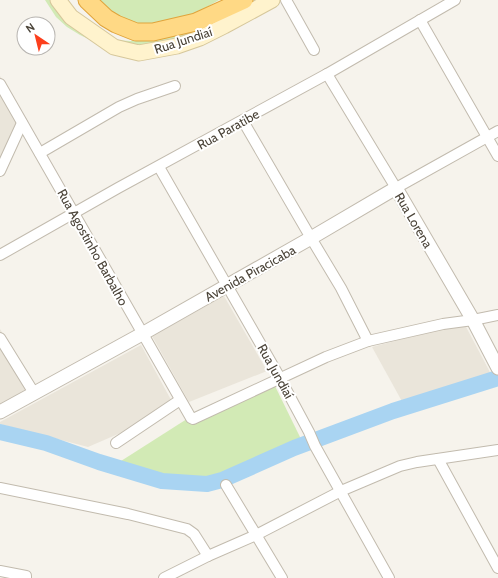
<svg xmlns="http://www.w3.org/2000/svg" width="498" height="578" viewBox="0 0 498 578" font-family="Cabin,sans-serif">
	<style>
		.residential { fill: #eae5da }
		.green { fill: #d2eab5 }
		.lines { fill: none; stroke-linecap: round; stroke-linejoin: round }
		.river { stroke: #a9d4f2; stroke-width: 16 }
		.minor-casing { stroke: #c2bbae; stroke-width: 12 }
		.tertiary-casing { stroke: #c2bbae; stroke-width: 15 }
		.secondary-casing { stroke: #d6c79b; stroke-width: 17 }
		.trunk-casing { stroke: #e0a43c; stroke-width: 19 }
		.minor { stroke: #fff; stroke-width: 10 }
		.tertiary { stroke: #fff; stroke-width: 13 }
		.secondary { stroke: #fff3cd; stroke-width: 15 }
		.trunk { stroke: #ffd985; stroke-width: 17 }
		.labels { text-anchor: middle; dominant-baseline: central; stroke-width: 4; stroke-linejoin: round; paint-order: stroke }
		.street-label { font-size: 13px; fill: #4b4439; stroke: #fff }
	</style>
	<rect width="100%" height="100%" fill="#f6f3ec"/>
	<!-- residential -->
	<g class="residential">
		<polygon points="0,76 22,113 0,165"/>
		<polygon points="224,296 267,371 189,402 152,336"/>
		<polygon points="464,323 492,376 441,394 404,405 372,347"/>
		<polygon points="0,329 33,385 0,405"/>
		<polygon points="141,345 176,409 88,447 0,424 0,422"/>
	</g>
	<!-- green -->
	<g class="green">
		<polygon points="45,0 62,0 71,13 116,40 130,41 154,39 251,0 188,34 160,45 111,50 80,35 67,27 56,17"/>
		<polygon points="78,0 219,0 200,11 153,29 91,14 79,4"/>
		<polygon points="274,384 301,439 222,480 164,474 121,461 190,417"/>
	</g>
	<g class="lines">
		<!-- river -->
		<polyline class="river" points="0,432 46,443 99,462 162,481 207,484 222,480 294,448 393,411 498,378"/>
		<defs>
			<g id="minor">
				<polyline points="286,0 314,50"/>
				<polyline points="420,20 498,156"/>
				<polyline points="327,74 396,188 498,131"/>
				<polyline points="0,84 187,411 191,418 193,419 326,357 368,341 443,324 473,320 498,315"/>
				<polyline points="243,121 311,238 341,288 368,341"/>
				<polyline points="40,153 119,107 137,99 175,86"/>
				<polyline points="159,167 280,378 309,432 315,446 389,578"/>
				<polyline points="0,171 22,123"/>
				<polyline points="0,255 118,188 327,74 455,0"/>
				<polyline points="0,338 34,393"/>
				<polyline points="116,443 180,400"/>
				<polyline points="438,459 498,568"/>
				<polyline points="226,485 282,578"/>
				<polyline points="0,488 128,514 187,529 194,534 208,556"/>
				<polyline points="0,571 26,576 26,578"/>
				<polyline points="164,578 208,556 256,535 341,491 400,466 417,462 498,450"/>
			</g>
			<polyline id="tertiary" points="0,412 142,334 311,238 396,188 473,320 498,368"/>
			<polyline id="secondary" points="58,0 71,17 114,47 139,53 177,46 200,38 224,26 272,0"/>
			<polyline id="trunk" points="87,0 106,18 116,24 136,32 153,32 196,22 244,0"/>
		</defs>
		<!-- minor casing -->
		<use href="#minor" class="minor-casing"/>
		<!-- tertiary casing -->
		<use href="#tertiary" class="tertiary-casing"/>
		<!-- secondary casing -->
		<use href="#secondary" class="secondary-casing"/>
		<!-- trunk casing -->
		<use href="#trunk" class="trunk-casing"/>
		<!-- minor -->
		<use href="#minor" class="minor"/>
		<!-- tertiary -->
		<use href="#tertiary" class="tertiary"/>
		<!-- secondary -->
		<use href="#secondary" class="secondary"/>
		<!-- trunk -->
		<use href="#trunk" class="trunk"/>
	</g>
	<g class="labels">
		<!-- street labels -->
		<g class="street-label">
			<text transform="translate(183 40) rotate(-18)">Rua Jundiaí</text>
			<text transform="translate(228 129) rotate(-29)">Rua Paratibe</text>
			<text transform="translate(414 220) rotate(60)">Rua Lorena</text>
			<text transform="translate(93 247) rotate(61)">Rua Agostinho Barbalho</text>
			<text transform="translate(250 273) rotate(-29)">Avenida Piracicaba</text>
			<text transform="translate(276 371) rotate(61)">Rua Jundiaí</text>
		</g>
	</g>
	<!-- north arrow -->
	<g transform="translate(36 36) rotate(325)"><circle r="19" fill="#ffffff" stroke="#b7b4b0"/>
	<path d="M0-3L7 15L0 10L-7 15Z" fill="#fc3f1d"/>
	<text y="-6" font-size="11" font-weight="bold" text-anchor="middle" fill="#4b4439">N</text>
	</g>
</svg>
